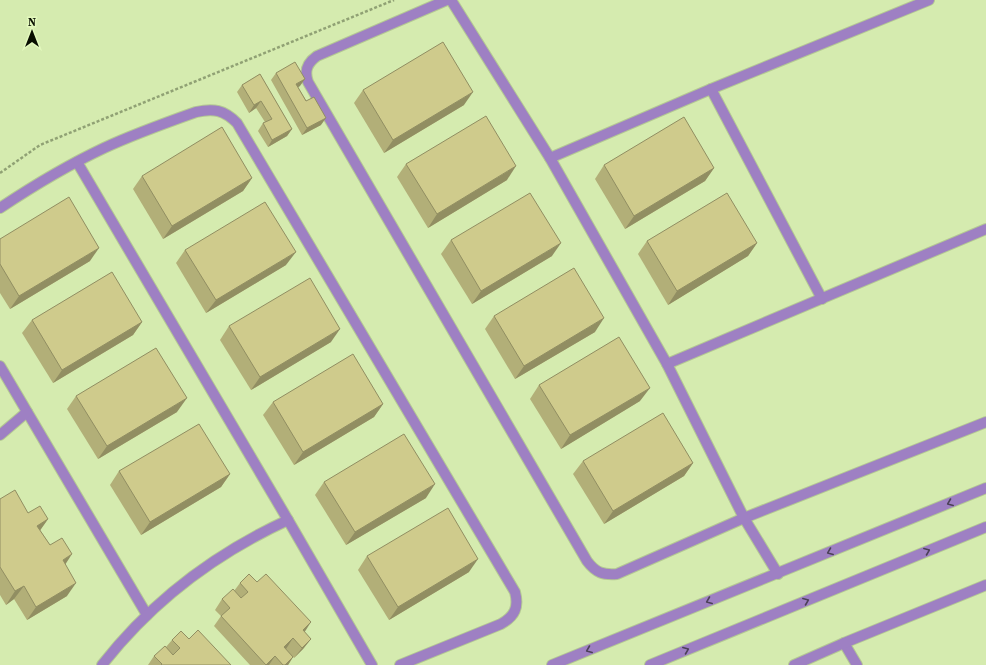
<svg xmlns="http://www.w3.org/2000/svg" width="986" height="665" viewBox="0 0 986 665" font-family="'Source Serif 4',serif">
	<style>
		.lines { fill: none; stroke-linecap: round; stroke-linejoin: round }
		.minor-casing { stroke: #b4c893; stroke-width: 12 }
		.path { stroke: #90a174; stroke-width: 2.5; stroke-dasharray: 3 2; stroke-linecap: butt }
		.minor { stroke: #9e80c3; stroke-width: 10 }
		.wall { fill: #b2af78 }
		.shaded-wall { fill: #918e62 }
		.building { fill: #cfcb8c; stroke: #918e62 }
		.oneway { stroke: #4c4158 }
	</style>
	<rect width="100%" height="100%" fill="#d5ebaf"/>
	<g class="lines">
		<defs>
			<g id="minor">
				<path d="M447,0L317,56C307,63 304,71 308,82L587,561C596,573 603,575 617,574L744,518L986,422"/>
				<polyline points="451,0 550,158 667,364 744,518 778,574"/>
				<polyline points="711,89 822,299"/>
				<polyline points="550,158 711,89 929,0"/>
				<polyline points="77,162 288,520 372,665"/>
				<path d="M0,208C33,186 68,165 104,148C134,134 165,123 196,112C214,108 224,110 237,123L515,592C519,607 515,616 501,624L400,665"/>
				<polyline points="667,364 986,229"/>
				<polyline points="0,366 147,615"/>
				<polyline points="0,435 27,412"/>
				<polyline points="844,643 857,665"/>
				<path d="M102,665C152,601 214,554 288,520"/>
				<polyline points="552,665 986,488"/>
				<polyline points="650,665 986,527"/>
				<polyline points="794,665 844,643 986,585"/>
			</g>
		</defs>
		<!-- minor casing -->
		<use href="#minor" class="minor-casing"/>
		<!-- path -->
		<polyline class="path" points="0,173 40,145 394,0"/>
		<!-- minor -->
		<use href="#minor" class="minor"/>
	</g>
	<!-- wall -->
	<g class="wall">
		<polygon points="276,73 300,86 298,87 321,125 302,135 271,80"/>
		<polygon points="260,74 292,129 287,136 268,147 258,131 263,123 265,122 256,108 249,113 237,92 242,85"/>
		<polygon points="363,90 464,105 384,153 354,103"/>
		<polygon points="406,164 507,180 428,228 397,177"/>
		<polygon points="604,165 714,168 705,181 625,229 595,179"/>
		<polygon points="142,176 252,178 243,191 163,239 133,189"/>
		<polygon points="0,239 90,261 10,309 0,293"/>
		<polygon points="451,240 552,256 472,304 441,254"/>
		<polygon points="647,241 757,243 748,256 668,305 638,254"/>
		<polygon points="185,250 286,265 206,313 176,263"/>
		<polygon points="494,316 595,332 515,379 485,329"/>
		<polygon points="32,320 142,322 133,335 53,383 22,333"/>
		<polygon points="229,326 331,342 251,390 220,340"/>
		<polygon points="539,385 640,401 561,449 530,399"/>
		<polygon points="76,396 177,412 98,459 67,409"/>
		<polygon points="273,402 383,404 374,417 294,465 263,415"/>
		<polygon points="583,461 693,463 684,476 604,524 573,474"/>
		<polygon points="119,471 230,474 221,487 141,535 110,485"/>
		<polygon points="324,482 426,498 346,545 315,495"/>
		<polygon points="0,499 28,513 48,519 40,530 50,545 65,565 67,596 27,620 14,599 6,605 0,595"/>
		<polygon points="367,556 469,572 389,620 358,570"/>
		<polygon points="240,583 304,632 311,639 303,649 294,658 286,649 293,657 288,665 250,665 214,626 221,616 215,610 222,599 234,591"/>
		<polygon points="189,639 231,665 148,665 154,656 166,647 172,640"/>
	</g>
	<!-- shaded-wall -->
	<g class="shaded-wall">
		<polygon points="305,79 300,86 291,91 296,84"/>
		<polygon points="473,92 464,105 384,153 393,140"/>
		<polygon points="261,101 256,108 249,113 254,105"/>
		<polygon points="326,118 321,125 302,135 307,128"/>
		<polygon points="292,129 287,136 268,147 272,140"/>
		<polygon points="516,166 507,180 428,228 437,214"/>
		<polygon points="714,168 705,181 625,229 634,216"/>
		<polygon points="252,178 243,191 163,239 172,226"/>
		<polygon points="561,243 552,256 472,304 481,291"/>
		<polygon points="757,243 748,256 668,305 677,291"/>
		<polygon points="99,248 90,261 10,309 19,296"/>
		<polygon points="296,252 286,265 206,313 216,300"/>
		<polygon points="604,318 595,332 515,379 524,366"/>
		<polygon points="142,322 133,335 53,383 62,370"/>
		<polygon points="340,329 331,342 251,390 260,377"/>
		<polygon points="650,388 640,401 561,449 570,435"/>
		<polygon points="187,398 177,412 98,459 107,446"/>
		<polygon points="383,404 374,417 294,465 303,452"/>
		<polygon points="693,463 684,476 604,524 613,511"/>
		<polygon points="230,474 221,487 141,535 150,522"/>
		<polygon points="435,484 426,498 346,545 355,532"/>
		<polygon points="48,519 39,532 37,526"/>
		<polygon points="72,554 63,568 63,560"/>
		<polygon points="478,559 469,572 389,620 398,607"/>
		<polygon points="76,583 67,596 27,620 36,607"/>
		<polygon points="24,586 14,599 6,605 15,591"/>
		<polygon points="311,622 304,633 303,630"/>
		<polygon points="293,638 286,649 276,658 284,647"/>
		<polygon points="311,639 303,649 294,658 302,648"/>
		<polygon points="275,656 269,665 266,665"/>
		<polygon points="293,657 288,665 285,665"/>
	</g>
	<!-- building -->
	<g class="building">
		<polygon points="443,42 473,92 393,140 363,90"/>
		<polygon points="295,62 305,79 296,84 306,101 314,97 326,118 307,128 276,73"/>
		<polygon points="260,74 292,129 272,140 263,123 272,119 261,101 254,105 242,85"/>
		<polygon points="486,116 516,166 437,214 406,164"/>
		<polygon points="684,117 714,168 634,216 604,165"/>
		<polygon points="222,127 252,178 172,226 142,176"/>
		<polygon points="530,193 561,243 481,291 451,240"/>
		<polygon points="727,193 757,243 677,291 647,241"/>
		<polygon points="69,197 99,248 19,296 0,264 0,239"/>
		<polygon points="265,202 296,252 216,300 185,250"/>
		<polygon points="574,268 604,318 524,366 494,316"/>
		<polygon points="112,272 142,322 62,370 32,320"/>
		<polygon points="310,278 340,329 260,377 229,326"/>
		<polygon points="619,337 650,388 570,435 539,385"/>
		<polygon points="156,348 187,398 107,446 76,396"/>
		<polygon points="353,354 383,404 303,452 273,402"/>
		<polygon points="663,413 693,463 613,511 583,461"/>
		<polygon points="199,424 230,474 150,522 119,471"/>
		<polygon points="404,434 435,484 355,532 324,482"/>
		<polygon points="15,490 28,513 40,506 48,519 37,526 50,545 62,538 72,554 63,560 76,583 36,607 24,586 15,591 0,567 0,499"/>
		<polygon points="448,508 478,559 398,607 367,556"/>
		<polygon points="249,574 257,582 266,574 311,622 303,630 311,639 302,648 293,638 284,647 293,657 285,665 283,665 275,656 266,665 221,616 230,608 222,599 233,589 241,598 248,592 240,583"/>
		<polygon points="198,630 231,665 161,665 162,664 154,656 165,646 173,655 180,648 172,640 181,631 189,639"/>
	</g>
	<!-- one-way arrows -->
	<defs><path id="oneway-chevron" d="M-2-3.5L2.5 0L-2 3.5" fill="none" stroke-width="1.6" stroke-linecap="round" stroke-linejoin="round"/></defs>
	<g class="oneway">
		<use href="#oneway-chevron" transform="translate(950 503) rotate(158)"/>
		<use href="#oneway-chevron" transform="translate(927 551) rotate(-22)"/>
		<use href="#oneway-chevron" transform="translate(830 552) rotate(158)"/>
		<use href="#oneway-chevron" transform="translate(709 601) rotate(158)"/>
		<use href="#oneway-chevron" transform="translate(806 601) rotate(-22)"/>
		<use href="#oneway-chevron" transform="translate(589 650) rotate(158)"/>
		<use href="#oneway-chevron" transform="translate(686 650) rotate(-22)"/>
	</g>
	<!-- north arrow -->
	<g transform="translate(32 32)" stroke="#e2f8bc" stroke-width="3" paint-order="stroke">
	<path d="M0-3L7 15L0 10L-7 15Z" fill="#080e00"/>
	<text y="-6" font-size="11" font-weight="bold" text-anchor="middle" fill="#080e00">N</text>
	</g>
</svg>
